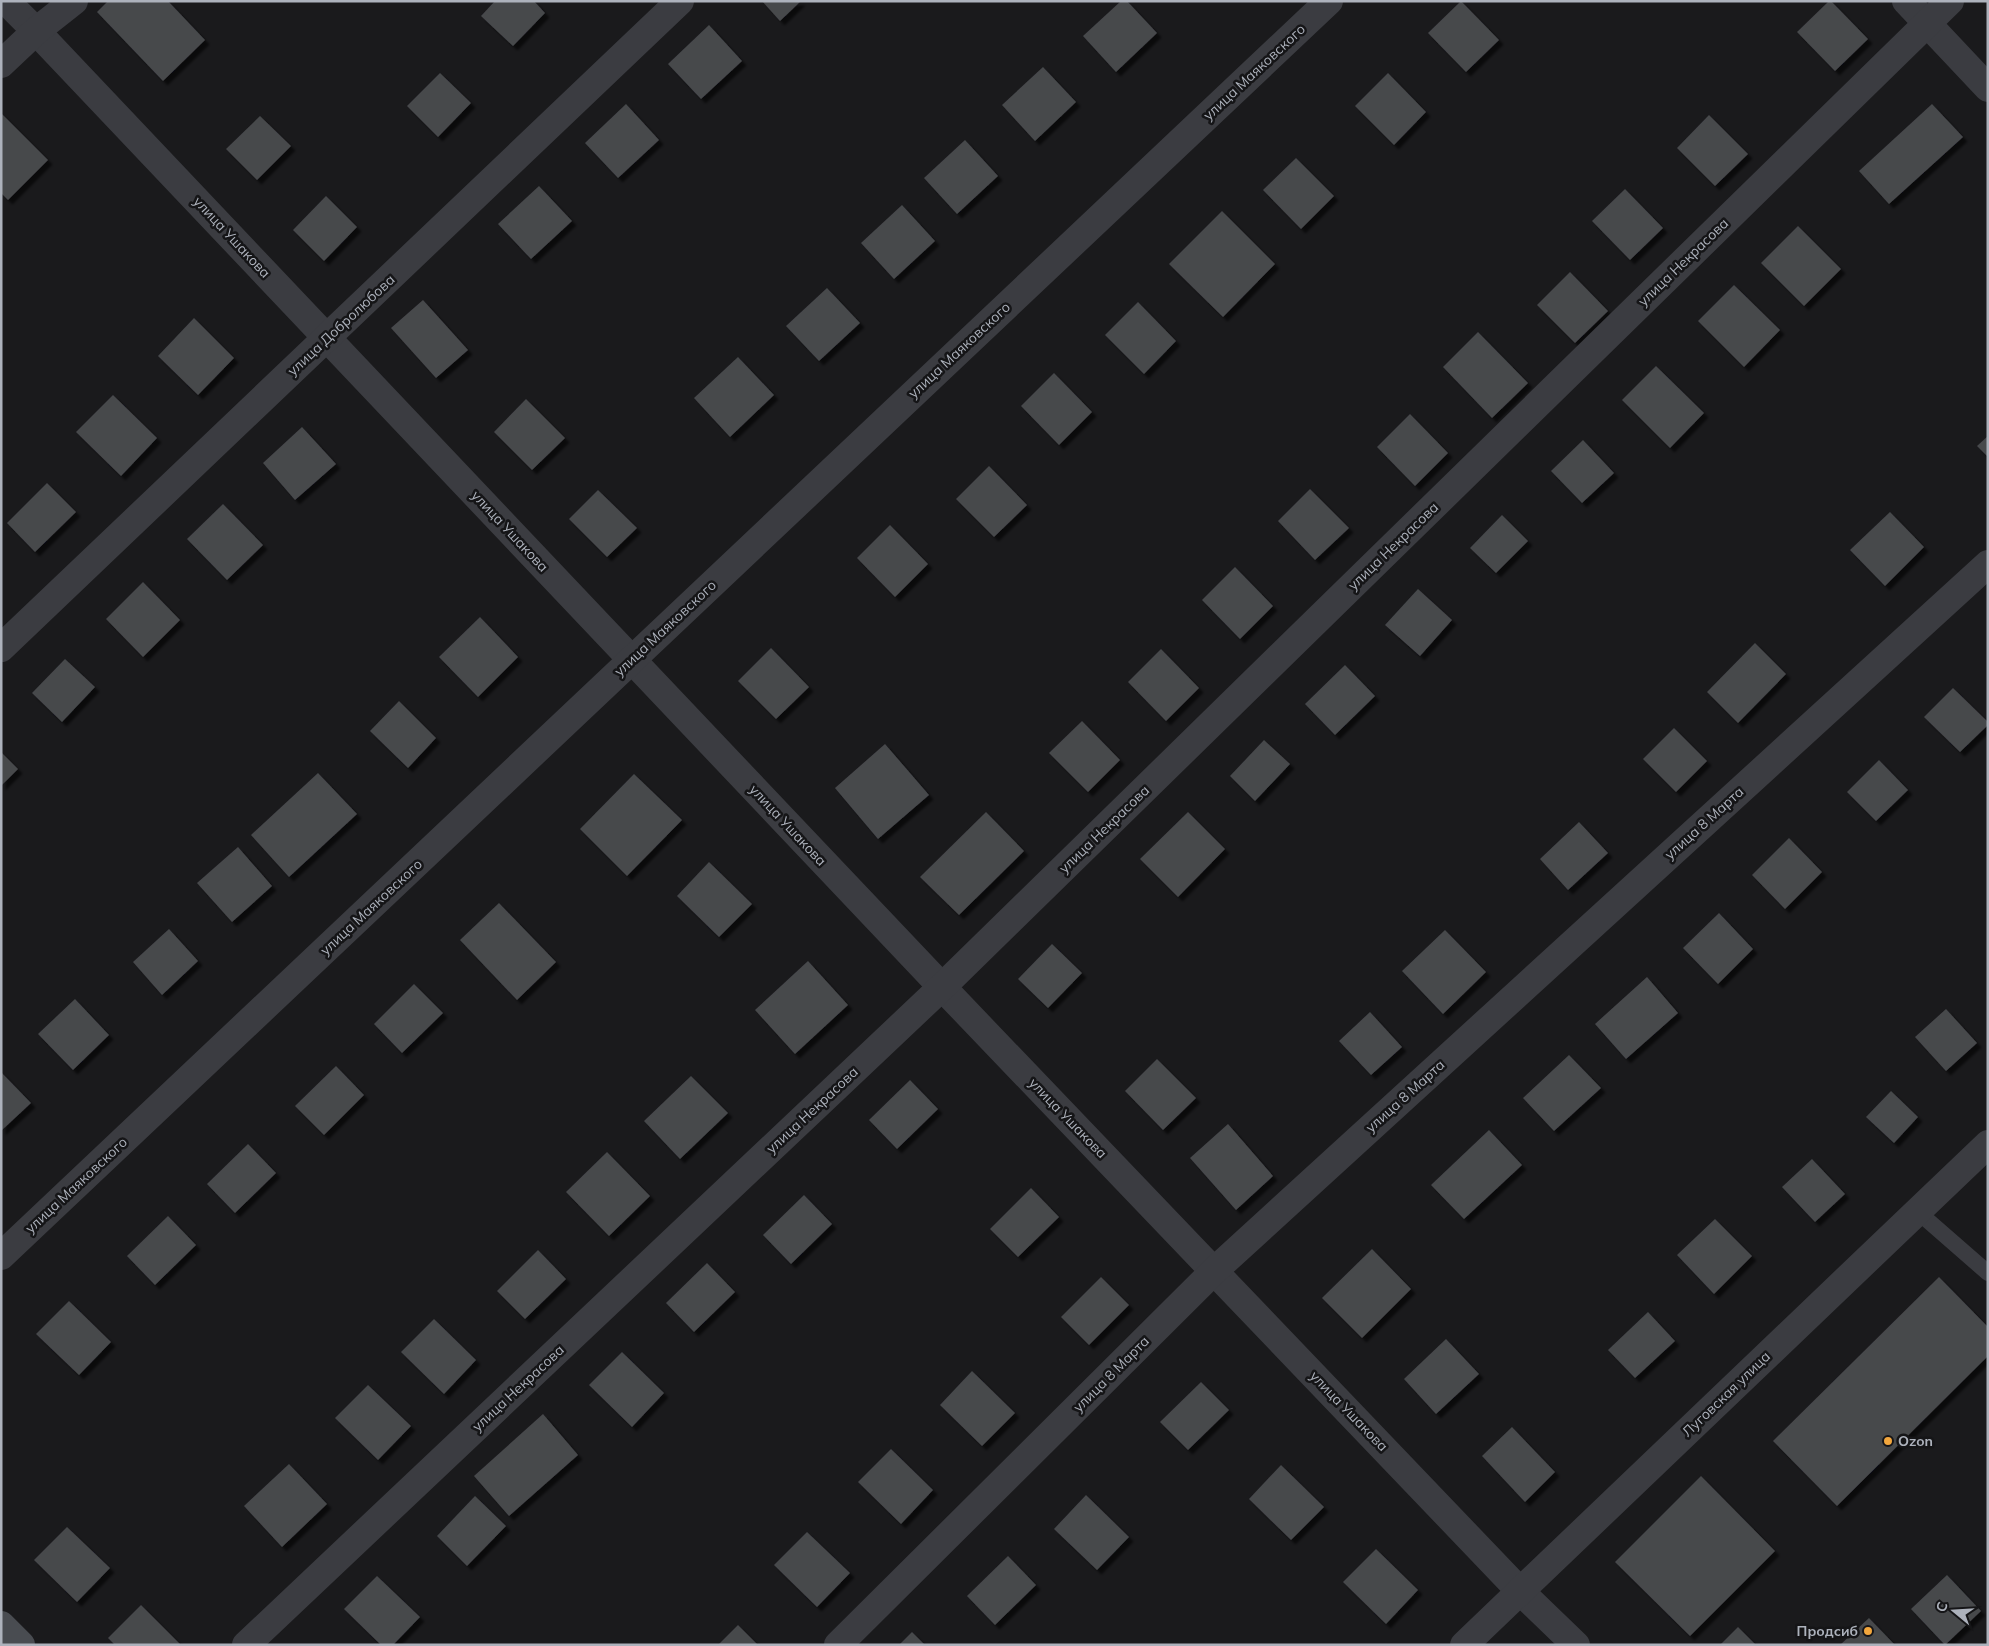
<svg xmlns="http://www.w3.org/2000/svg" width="1989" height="1646" viewBox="0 0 1989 1646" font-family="Mulish,sans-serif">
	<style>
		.building { fill: #47484c; filter: url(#shadow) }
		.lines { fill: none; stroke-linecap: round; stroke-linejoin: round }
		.lane { stroke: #3b3c41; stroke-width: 16 }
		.street { stroke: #3b3c41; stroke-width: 28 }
		.secondary { stroke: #494c51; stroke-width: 28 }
		.poi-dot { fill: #f2a63d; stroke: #151517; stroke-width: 2 }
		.labels { text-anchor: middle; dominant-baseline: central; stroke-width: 5; stroke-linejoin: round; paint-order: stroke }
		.street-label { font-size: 14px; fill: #adb2bc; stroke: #151517 }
		.poi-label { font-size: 14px; font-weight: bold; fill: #adb2bc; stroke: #151517; text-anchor: start }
	</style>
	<defs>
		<filter id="shadow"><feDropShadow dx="4.5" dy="4.5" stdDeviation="1" flood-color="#0009"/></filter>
	</defs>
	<rect width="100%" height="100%" fill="#1a1a1c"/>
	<!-- building -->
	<g class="building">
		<polygon points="108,1 168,1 205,40 163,81 97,12"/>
		<polygon points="495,1 534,1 545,13 513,46 481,16"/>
		<polygon points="762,1 801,1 780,21"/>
		<polygon points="1121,1 1127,1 1157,33 1116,72 1083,36"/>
		<polygon points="1461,1 1499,40 1466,72 1428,33"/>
		<polygon points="1829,1 1831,1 1868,39 1835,71 1797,32"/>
		<polygon points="709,25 742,61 701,99 668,64"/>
		<polygon points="1043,67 1076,102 1035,141 1002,105"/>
		<polygon points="440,73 471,103 438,137 407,106"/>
		<polygon points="1388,73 1426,112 1394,145 1355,106"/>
		<polygon points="626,104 659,140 618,178 585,143"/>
		<polygon points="1932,104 1963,137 1889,204 1859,171"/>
		<polygon points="1,113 48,160 8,200 1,193"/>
		<polygon points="1709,115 1748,154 1715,186 1677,148"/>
		<polygon points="260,116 291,146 257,180 226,149"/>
		<polygon points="965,140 998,176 957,214 924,178"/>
		<polygon points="1296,158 1334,196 1301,229 1263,190"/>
		<polygon points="539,186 572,221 531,259 498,224"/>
		<polygon points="1625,189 1663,228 1630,260 1592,221"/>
		<polygon points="326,196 357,227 324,261 293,230"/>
		<polygon points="902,205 935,241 894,279 861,243"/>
		<polygon points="1222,211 1275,264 1223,317 1169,264"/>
		<polygon points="1798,226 1841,269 1804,306 1761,263"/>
		<polygon points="1570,272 1608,311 1575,343 1537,305"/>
		<polygon points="1734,285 1780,330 1744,367 1698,321"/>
		<polygon points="827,288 860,323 819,361 786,326"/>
		<polygon points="423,300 468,350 436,378 391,328"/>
		<polygon points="1138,302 1176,341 1144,374 1105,335"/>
		<polygon points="194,318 234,358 198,395 158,356"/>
		<polygon points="1478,332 1528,383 1492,418 1443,367"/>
		<polygon points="738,357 774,395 730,437 694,398"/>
		<polygon points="1656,366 1704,413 1670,448 1622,400"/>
		<polygon points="1054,373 1092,412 1059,445 1021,406"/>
		<polygon points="113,395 157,438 121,476 76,432"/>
		<polygon points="526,399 565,438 532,470 494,432"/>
		<polygon points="1410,414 1448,453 1415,486 1377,447"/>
		<polygon points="302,427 336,464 295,500 263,463"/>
		<polygon points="1988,436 1988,457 1977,446"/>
		<polygon points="1583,440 1614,473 1582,503 1551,471"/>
		<polygon points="989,466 1027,505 994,537 956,499"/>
		<polygon points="47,483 76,512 35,552 7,523"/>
		<polygon points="1310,489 1349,528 1315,560 1278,521"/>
		<polygon points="598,490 637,528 607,557 569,519"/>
		<polygon points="223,504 263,545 227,580 187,539"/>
		<polygon points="1890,512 1924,547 1885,586 1850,550"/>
		<polygon points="1502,515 1528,541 1496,573 1470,548"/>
		<polygon points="890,525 928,564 895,597 857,558"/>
		<polygon points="1235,567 1273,606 1240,639 1202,600"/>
		<polygon points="143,582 180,620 143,657 106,619"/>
		<polygon points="1418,589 1452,620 1420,656 1385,625"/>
		<polygon points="480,617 518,657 478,697 439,657"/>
		<polygon points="1755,643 1786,674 1738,723 1707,692"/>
		<polygon points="771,648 809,687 776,719 738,681"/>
		<polygon points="1161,649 1199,688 1166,721 1128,682"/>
		<polygon points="65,659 95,687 62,722 32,693"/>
		<polygon points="1345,665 1375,696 1335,735 1305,704"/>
		<polygon points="1953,688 1988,722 1988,725 1960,752 1924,717"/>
		<polygon points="399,701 436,738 408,768 370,731"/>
		<polygon points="1082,721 1120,760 1088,792 1049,753"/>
		<polygon points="1674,728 1707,761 1676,792 1643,759"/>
		<polygon points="1264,740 1290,764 1255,801 1230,776"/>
		<polygon points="885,744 929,795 878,839 835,788"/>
		<polygon points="1,752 18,769 1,786"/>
		<polygon points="1879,760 1908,790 1876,821 1847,792"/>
		<polygon points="318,773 357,814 289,877 251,835"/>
		<polygon points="634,774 682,820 627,876 580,829"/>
		<polygon points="986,812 1024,851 959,915 920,877"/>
		<polygon points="1188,812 1225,849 1178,897 1140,859"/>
		<polygon points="1579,822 1608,853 1568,890 1540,859"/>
		<polygon points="1789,838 1822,872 1785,909 1752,875"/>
		<polygon points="238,847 272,886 232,922 197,883"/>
		<polygon points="709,862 752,904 719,937 677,896"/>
		<polygon points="499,903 556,962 517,1000 460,940"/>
		<polygon points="1719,913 1753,949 1718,984 1683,948"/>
		<polygon points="169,929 198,961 162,995 133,962"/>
		<polygon points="1445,930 1486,972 1443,1014 1402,971"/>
		<polygon points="1052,944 1082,973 1048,1008 1018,979"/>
		<polygon points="808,961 848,1005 795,1054 755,1010"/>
		<polygon points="1647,977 1678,1013 1626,1059 1595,1024"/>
		<polygon points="414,984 443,1013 402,1053 374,1024"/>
		<polygon points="75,999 109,1035 73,1070 38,1034"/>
		<polygon points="1946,1009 1977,1043 1946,1071 1915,1037"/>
		<polygon points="1370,1012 1402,1047 1371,1075 1339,1041"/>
		<polygon points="1569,1055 1601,1088 1554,1131 1523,1098"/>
		<polygon points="1157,1059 1196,1098 1163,1130 1125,1091"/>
		<polygon points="336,1066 364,1095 324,1135 295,1106"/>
		<polygon points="1,1072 31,1103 1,1131"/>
		<polygon points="691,1076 728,1113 680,1159 644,1121"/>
		<polygon points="910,1080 938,1109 897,1149 869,1120"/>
		<polygon points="1891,1091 1918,1117 1894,1143 1866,1117"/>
		<polygon points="1228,1124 1273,1176 1236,1210 1190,1158"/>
		<polygon points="1489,1130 1522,1165 1464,1219 1431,1185"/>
		<polygon points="248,1144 276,1173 235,1213 207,1184"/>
		<polygon points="607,1152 650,1196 609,1236 566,1192"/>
		<polygon points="1812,1159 1845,1194 1815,1222 1782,1187"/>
		<polygon points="1031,1188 1059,1217 1018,1257 990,1229"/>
		<polygon points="804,1195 832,1224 791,1264 763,1235"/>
		<polygon points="168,1216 196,1245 155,1285 127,1256"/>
		<polygon points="1715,1219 1752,1256 1714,1294 1677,1255"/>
		<polygon points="1372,1249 1411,1289 1362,1338 1322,1298"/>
		<polygon points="538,1250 566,1279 525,1319 497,1291"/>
		<polygon points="707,1263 735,1292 694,1332 666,1303"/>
		<polygon points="1101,1277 1129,1305 1089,1345 1061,1317"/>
		<polygon points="1939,1277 1988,1327 1988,1356 1837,1506 1773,1441"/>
		<polygon points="69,1301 111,1342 79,1375 36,1334"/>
		<polygon points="1648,1312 1675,1341 1635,1378 1608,1350"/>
		<polygon points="434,1319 476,1360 444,1394 401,1352"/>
		<polygon points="1446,1339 1479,1374 1436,1414 1404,1379"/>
		<polygon points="622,1352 664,1393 632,1427 589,1385"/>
		<polygon points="972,1371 1015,1413 982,1446 940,1405"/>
		<polygon points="1201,1382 1229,1410 1188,1450 1160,1422"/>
		<polygon points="368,1385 411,1426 378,1460 335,1418"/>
		<polygon points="543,1414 578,1455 509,1516 474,1476"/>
		<polygon points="1512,1427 1555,1472 1525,1502 1482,1456"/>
		<polygon points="891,1449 933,1490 901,1524 858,1482"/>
		<polygon points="289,1464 327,1504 282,1547 244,1506"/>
		<polygon points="1281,1465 1324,1507 1291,1540 1249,1499"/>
		<polygon points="1701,1476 1775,1551 1690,1636 1615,1562"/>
		<polygon points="1086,1495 1129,1537 1097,1570 1054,1529"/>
		<polygon points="475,1496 506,1526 467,1566 437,1536"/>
		<polygon points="67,1527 110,1568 77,1602 34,1560"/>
		<polygon points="807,1532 850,1573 817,1607 774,1565"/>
		<polygon points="1376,1549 1418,1590 1386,1624 1343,1582"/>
		<polygon points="1008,1556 1036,1585 995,1625 967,1596"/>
		<polygon points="1947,1575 1981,1611 1945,1645 1911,1609"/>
		<polygon points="377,1576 420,1617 393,1645 381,1645 344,1609"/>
		<polygon points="141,1605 181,1645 115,1645 108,1638"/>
		<polygon points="1869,1618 1895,1645 1840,1645"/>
		<polygon points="738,1625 758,1645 718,1645"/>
		<polygon points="1738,1627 1756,1645 1720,1645"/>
		<polygon points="912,1632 925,1645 899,1645"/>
	</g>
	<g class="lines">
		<!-- lane -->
		<polyline class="lane" points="1917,1211 1988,1273"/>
		<!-- street -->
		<g class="street">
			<polyline points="6,1 36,31 942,987 1520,1591 1576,1645"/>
			<polyline points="1906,1 1988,88"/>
			<polyline points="1,64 36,31 74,1"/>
			<polyline points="1,648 680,1"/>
			<polyline points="1,1256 1329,1"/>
			<polyline points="246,1645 942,987 1950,1"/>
			<polyline points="838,1645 1215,1270 1988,564"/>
			<polyline points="1464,1645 1988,1144"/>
		</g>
		<!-- secondary -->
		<polyline class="secondary" points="1,1625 21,1645"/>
	</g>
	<!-- markers -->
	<g class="poi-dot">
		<circle cx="1888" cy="1441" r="5"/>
		<circle cx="1868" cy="1631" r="5"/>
	</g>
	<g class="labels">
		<!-- street labels -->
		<g class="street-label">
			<text transform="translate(1254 72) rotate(-43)">улица Маяковского</text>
			<text transform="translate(232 237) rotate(47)">улица Ушакова</text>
			<text transform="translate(1683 262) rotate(-44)">улица Некрасова</text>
			<text transform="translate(341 325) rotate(-43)">улица Добролюбова</text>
			<text transform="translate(959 350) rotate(-43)">улица Маяковского</text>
			<text transform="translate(510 531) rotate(47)">улица Ушакова</text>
			<text transform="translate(1393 546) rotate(-44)">улица Некрасова</text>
			<text transform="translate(665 628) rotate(-43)">улица Маяковского</text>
			<text transform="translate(1704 823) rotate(-42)">улица 8 Марта</text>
			<text transform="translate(788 825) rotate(47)">улица Ушакова</text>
			<text transform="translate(1104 829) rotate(-44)">улица Некрасова</text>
			<text transform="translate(371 907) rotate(-43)">улица Маяковского</text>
			<text transform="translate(1405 1096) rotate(-42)">улица 8 Марта</text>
			<text transform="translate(812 1110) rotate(-43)">улица Некрасова</text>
			<text transform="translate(1068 1118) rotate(46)">улица Ушакова</text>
			<text transform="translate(76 1185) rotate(-43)">улица Маяковского</text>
			<text transform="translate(1111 1374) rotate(-45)">улица 8 Марта</text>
			<text transform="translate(518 1388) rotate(-43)">улица Некрасова</text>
			<text transform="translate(1726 1394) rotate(-44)">Луговская улица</text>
			<text transform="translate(1349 1411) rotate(46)">улица Ушакова</text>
		</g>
		<!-- poi labels -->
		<g class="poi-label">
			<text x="1898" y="1441">Ozon</text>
			<text x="1858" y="1631" text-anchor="end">Продсиб</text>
		</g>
	</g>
	<!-- border -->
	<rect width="1989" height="1646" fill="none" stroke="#adb2bc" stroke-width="5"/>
	<!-- north arrow -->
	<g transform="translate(1954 1611) rotate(288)" stroke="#151517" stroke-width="4" paint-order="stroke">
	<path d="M0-4L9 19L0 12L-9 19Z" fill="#adb2bc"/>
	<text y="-8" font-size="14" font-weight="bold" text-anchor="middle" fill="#adb2bc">С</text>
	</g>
</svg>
